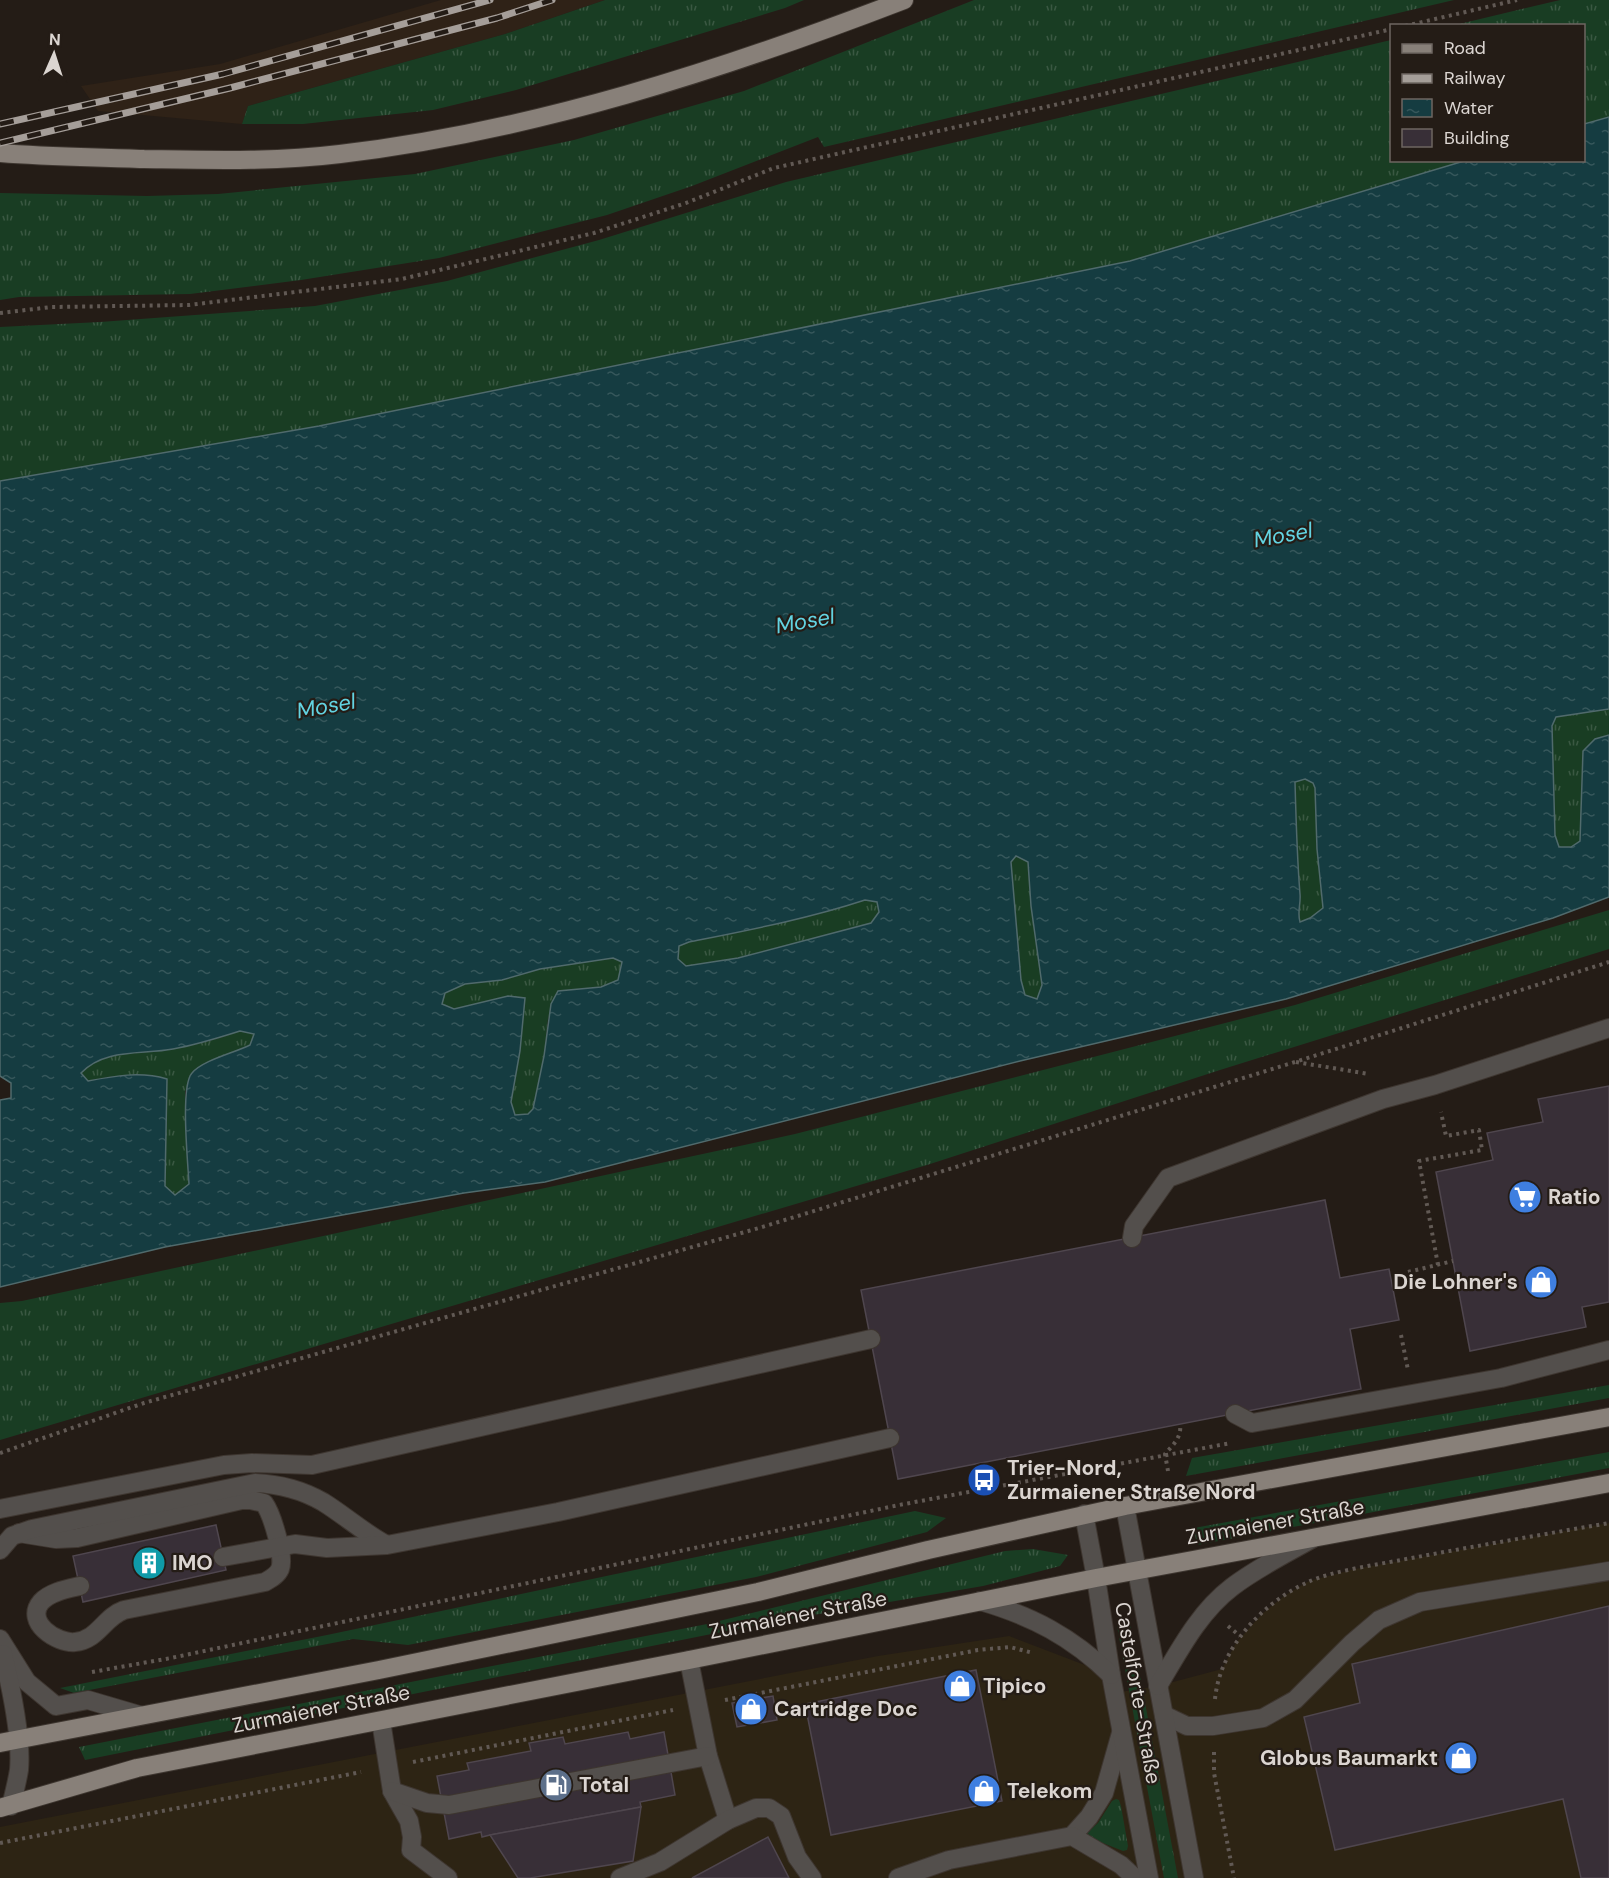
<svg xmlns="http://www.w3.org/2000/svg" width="1609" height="1878" viewBox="0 0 1609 1878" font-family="'DM Sans',sans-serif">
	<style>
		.commercial { fill: #2d2414 }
		.built { fill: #2f2217 }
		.grass { fill: url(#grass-tufts) }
		.water { fill: url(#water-ripples); stroke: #506a6c; stroke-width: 1.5; fill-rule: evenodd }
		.building { fill: #382f37; stroke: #4f464e; stroke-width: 1.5 }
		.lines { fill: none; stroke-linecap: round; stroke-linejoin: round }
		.lane-casing { stroke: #3e3630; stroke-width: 20 }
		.street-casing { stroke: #3e3630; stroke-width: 20 }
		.primary-casing { stroke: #3e3630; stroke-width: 20 }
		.path { stroke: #615954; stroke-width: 4; stroke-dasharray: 3 4.5; stroke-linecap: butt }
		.lane { stroke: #534f4c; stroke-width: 18 }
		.street { stroke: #534f4c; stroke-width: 18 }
		.primary { stroke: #888079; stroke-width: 18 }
		.rail-casing { stroke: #a59e99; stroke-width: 7 }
		.rail { stroke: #241c16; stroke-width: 4.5; stroke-dasharray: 14; stroke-linecap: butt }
		.labels { text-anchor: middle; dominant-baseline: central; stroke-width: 4.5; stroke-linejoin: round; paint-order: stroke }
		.poi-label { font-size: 21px; font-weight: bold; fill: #dbd5d1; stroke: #241c16; text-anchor: start }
		.street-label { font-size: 21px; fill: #dbd5d1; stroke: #241c16 }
		.water-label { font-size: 22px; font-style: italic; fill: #62d3e1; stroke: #241c16 }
	</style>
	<defs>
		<pattern id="grass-tufts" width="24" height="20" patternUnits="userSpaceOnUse" patternTransform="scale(1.5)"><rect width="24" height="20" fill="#193d23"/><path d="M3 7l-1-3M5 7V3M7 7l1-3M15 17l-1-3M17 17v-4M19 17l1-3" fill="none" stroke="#3a5842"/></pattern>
		<pattern id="water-ripples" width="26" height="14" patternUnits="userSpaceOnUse" patternTransform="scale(1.5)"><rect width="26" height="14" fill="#153c41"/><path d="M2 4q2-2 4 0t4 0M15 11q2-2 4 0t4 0" fill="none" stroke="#36575b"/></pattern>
	</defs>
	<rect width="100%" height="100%" fill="#241c16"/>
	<!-- commercial -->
	<polygon class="commercial" points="1609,1523 1609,1878 0,1878 0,1827 878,1656 1009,1636 1111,1675 1114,1693 1158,1686 1222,1669 1236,1643 1262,1614 1284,1596 1309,1581 1355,1569"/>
	<!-- built -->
	<polygon class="built" points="441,0 605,0 505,34 248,106 242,124 98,111 81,86 220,64"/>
	<!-- grass -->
	<g class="grass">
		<polygon points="605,0 804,0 785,8 516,90 433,110 303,124 242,124 248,106 505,34"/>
		<polygon points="974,0 1454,0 824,147 818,137 692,186 607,215 439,258 301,280 190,294 19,297 0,300 0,193 147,196 218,194 415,174 574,140 744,91"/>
		<polygon points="1560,0 1609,0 1609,117 1584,124 1584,26 1451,26"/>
		<polygon points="1391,40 1392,160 1464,161 1130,261 319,426 0,481 0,327 100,322 315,306 447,281 599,240 786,182"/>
		<polygon points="1609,709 1609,735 1595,739 1583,751 1580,841 1571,847 1559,847 1555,835 1552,726 1556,717"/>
		<path d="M1305,779L1313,783L1315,788L1317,849L1323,908L1310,918L1300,922C1297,912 1301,904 1300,894C1297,857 1296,819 1295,782Z"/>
		<polygon points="1016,856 1028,862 1031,906 1042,985 1038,999 1025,995 1021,980 1011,862"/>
		<path d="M865,900L877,902L879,912L871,923L738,958L686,966L678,959L679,946L689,942C749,930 808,919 865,900Z"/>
		<polygon points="1609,910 1609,949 1220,1070 927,1165 0,1440 0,1303 22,1301 795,1134 1295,1005"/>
		<polygon points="613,958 623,962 618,980 601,987 558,991 548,1019 544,1056 533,1109 528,1114 515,1115 511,1102 520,1051 508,996 454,1009 441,1004 445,993 465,984 502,980 540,969"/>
		<path d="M240,1031L254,1034L250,1045L236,1052L185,1091L189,1184L175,1195L165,1186L167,1079C140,1071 114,1076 87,1081L81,1073C105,1048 141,1055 173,1049C196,1045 218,1039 240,1031Z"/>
		<polygon points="1609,1385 1609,1398 1186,1476 1192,1458"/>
		<polygon points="1609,1452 1609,1468 1197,1545 1194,1528"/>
		<polygon points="915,1511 946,1518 927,1532 756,1577 408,1645 353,1639 74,1693 60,1688 327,1635"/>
		<polygon points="1033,1549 1068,1555 1060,1566 983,1586 761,1624 85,1760 79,1747 707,1624 1005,1551"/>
		<polygon points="1130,1623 1178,1878 1164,1878 1117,1626"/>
		<polygon points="1116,1799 1119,1800 1121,1806 1128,1846 1127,1850 1123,1851 1088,1837 1087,1833 1098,1823 1112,1801"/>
	</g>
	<!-- water -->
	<path class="water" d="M1609,117V709L1556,717L1552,726L1555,835L1559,847H1571L1580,841L1583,751L1595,739L1609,735V897L1553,918L1286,999L1020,1061L545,1182L464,1193L165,1247L0,1287V1100L11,1098V1083L0,1076V481L319,426L1130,261L1464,161L1584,160V124ZM1305,779L1313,783L1315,788L1317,849L1323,908L1310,918L1300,922C1297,912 1301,904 1300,894C1297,857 1296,820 1295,782ZM1016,856L1028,862L1031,906L1042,985L1037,999L1025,995L1021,980L1011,862ZM865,900L877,902L879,912L871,923L738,958L686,966L678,959L679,946L689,942C749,930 807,919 865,900ZM613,958L622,962L618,980L601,987L558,991L551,1004L544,1056L533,1109L528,1114L515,1115L511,1102L520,1051L525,998L508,996L454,1009L442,1004L445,993L465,984L502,980L540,969ZM240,1031L254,1034L250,1045C234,1053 203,1060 192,1073C180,1086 188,1163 189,1184L175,1195L165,1186L167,1079C140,1071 114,1076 88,1081L81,1073C105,1048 142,1055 173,1049C196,1045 218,1038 240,1031Z"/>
	<!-- building -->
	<g class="building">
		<polygon points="1609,1086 1609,1302 1582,1307 1586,1327 1470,1351 1436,1172 1493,1160 1487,1133 1543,1122 1538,1099"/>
		<polygon points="1325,1200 1340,1278 1389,1269 1399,1320 1350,1329 1361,1389 898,1479 861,1290"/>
		<polygon points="216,1525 226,1570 83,1602 73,1556"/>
		<polygon points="1609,1606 1609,1878 1581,1878 1563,1799 1335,1850 1304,1717 1360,1703 1352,1664"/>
		<polygon points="976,1670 1002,1801 831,1835 805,1704"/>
		<polygon points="773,1696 777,1720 737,1727 732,1703"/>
		<polygon points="628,1732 630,1739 664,1732 675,1795 640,1802 641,1807 490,1835 482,1837 481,1832 449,1839 437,1776 469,1770 467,1763 531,1751 529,1743 563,1737 565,1744"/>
		<polygon points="641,1807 633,1861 530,1878 518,1878 490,1835"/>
		<polygon points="768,1837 789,1878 692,1878"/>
	</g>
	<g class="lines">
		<defs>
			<g id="lane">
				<polyline points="1132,1238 1134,1226 1168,1178 1383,1099 1435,1085 1609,1028"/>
				<polyline points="1235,1414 1252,1423 1501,1378 1609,1350"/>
				<polyline points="0,1509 224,1465 252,1463 312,1465 871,1339"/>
				<path d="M19,1533L56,1539L77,1538L246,1499L264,1503C272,1514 285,1557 280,1569C277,1576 270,1579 265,1582L124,1610C104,1617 98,1640 75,1642C57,1644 24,1622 41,1602C50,1592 67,1589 80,1586"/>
				<path d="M0,1550L12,1536L32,1529L255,1483C279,1484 302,1490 323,1502C344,1515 363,1532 385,1544"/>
				<polyline points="223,1557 295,1544 327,1548 387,1545 558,1512 890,1438"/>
				<polyline points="0,1639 27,1682 56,1706 88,1700 139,1715"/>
				<path d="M3,1654C11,1687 22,1737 19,1770C17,1782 14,1794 11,1806"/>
				<polyline points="689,1660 708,1756 728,1820"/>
				<polyline points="1164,1715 1187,1726 1213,1726 1263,1718 1295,1700 1352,1643 1379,1620 1420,1602 1609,1571"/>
				<polyline points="381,1721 392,1791 409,1821 412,1837 411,1850 448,1878"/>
				<polyline points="392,1791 427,1803 449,1805 708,1756"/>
				<polyline points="1072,1836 1089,1817 1104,1793 1121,1733"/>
				<polyline points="620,1878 660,1862 728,1820 756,1808 769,1808 781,1816 797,1857 812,1878"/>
				<polyline points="898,1878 949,1860 1072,1836 1121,1865 1135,1878"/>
			</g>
			<g id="street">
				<polyline points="1125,1506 1194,1878"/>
				<polyline points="1084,1514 1096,1578 1111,1675 1149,1878"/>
				<path d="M980,1601C1032,1616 1072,1637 1111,1675"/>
				<path d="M1158,1686C1179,1651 1199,1612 1232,1587C1257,1568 1285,1554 1312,1539"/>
			</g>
			<g id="primary">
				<path d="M0,153C48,157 96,157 144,159C209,160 275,162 340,154C534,131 722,70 904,0"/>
				<polyline points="0,1743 379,1670 758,1592 928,1550 1125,1506 1609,1417"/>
				<polyline points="0,1808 137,1768 689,1660 1096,1578 1609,1483"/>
			</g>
		</defs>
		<!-- lane casing -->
		<use href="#lane" class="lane-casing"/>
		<!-- street casing -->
		<use href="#street" class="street-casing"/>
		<!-- primary casing -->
		<use href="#primary" class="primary-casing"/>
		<!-- path -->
		<g class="path">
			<polyline points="1405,26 1517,0"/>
			<polyline points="0,313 52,307 189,305 402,279 594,233 686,203 774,168 1392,29"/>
			<polyline points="1296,1062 1369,1074"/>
			<polyline points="1438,1265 1419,1161 1482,1150 1479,1130 1446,1136 1441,1112"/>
			<polyline points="1408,1272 1453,1261"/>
			<polyline points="1401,1335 1408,1370"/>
			<polyline points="0,1453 144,1403 759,1228 1295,1062 1609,962"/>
			<path d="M1168,1471L1165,1454C1173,1445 1182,1437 1180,1424"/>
			<polyline points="1228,1626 1240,1636"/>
			<polyline points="92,1672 171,1658 899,1505 1231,1443"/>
			<path d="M1215,1699C1220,1648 1262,1603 1308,1582C1332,1571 1375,1565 1401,1560C1470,1547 1540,1535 1609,1523"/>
			<polyline points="725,1700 978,1650 1010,1647 1033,1653"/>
			<polyline points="1214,1752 1214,1773 1234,1878"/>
			<polyline points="413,1762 673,1710"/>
			<polyline points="0,1843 361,1772"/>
		</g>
		<!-- lane -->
		<use href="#lane" class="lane"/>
		<!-- street -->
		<use href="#street" class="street"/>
		<!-- primary -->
		<use href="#primary" class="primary"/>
		<defs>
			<g id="rail">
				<polyline points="0,124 223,74 490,0"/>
				<polyline points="0,143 230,88 497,18 552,0"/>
			</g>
		</defs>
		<!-- rail casing -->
		<use href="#rail" class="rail-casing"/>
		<!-- rail -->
		<use href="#rail" class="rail"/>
	</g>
	<!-- icons -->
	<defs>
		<symbol id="supermarket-disc" viewBox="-11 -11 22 22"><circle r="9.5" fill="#3f7fe0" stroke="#241c16"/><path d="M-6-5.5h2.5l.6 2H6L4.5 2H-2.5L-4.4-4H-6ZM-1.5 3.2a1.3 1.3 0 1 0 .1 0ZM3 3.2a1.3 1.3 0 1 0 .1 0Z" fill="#fff"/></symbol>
		<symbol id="shop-disc" viewBox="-11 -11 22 22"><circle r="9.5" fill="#3f7fe0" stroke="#241c16"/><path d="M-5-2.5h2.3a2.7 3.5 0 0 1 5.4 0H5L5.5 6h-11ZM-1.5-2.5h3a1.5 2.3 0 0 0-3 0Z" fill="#fff"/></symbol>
		<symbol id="bus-disc" viewBox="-11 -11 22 22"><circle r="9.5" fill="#1a4fb4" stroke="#241c16"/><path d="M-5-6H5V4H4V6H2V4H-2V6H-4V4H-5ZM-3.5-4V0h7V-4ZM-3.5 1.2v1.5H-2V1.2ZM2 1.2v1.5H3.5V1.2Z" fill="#fff"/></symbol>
		<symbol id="building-disc" viewBox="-11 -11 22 22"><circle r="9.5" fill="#0f9aa8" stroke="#241c16"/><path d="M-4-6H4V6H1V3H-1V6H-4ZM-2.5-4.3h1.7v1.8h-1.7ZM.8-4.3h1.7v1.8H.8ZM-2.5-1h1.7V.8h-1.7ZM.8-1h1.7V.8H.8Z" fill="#fff"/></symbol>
		<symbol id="fuel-disc" viewBox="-11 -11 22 22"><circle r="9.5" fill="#5c6f8a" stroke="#241c16"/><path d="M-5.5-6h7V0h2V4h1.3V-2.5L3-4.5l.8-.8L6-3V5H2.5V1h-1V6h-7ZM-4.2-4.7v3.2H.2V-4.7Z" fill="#fff"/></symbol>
	</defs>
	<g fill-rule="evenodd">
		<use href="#supermarket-disc" x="1506" y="1178" width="38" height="38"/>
		<use href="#shop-disc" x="1522" y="1263" width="38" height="38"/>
		<use href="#bus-disc" x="965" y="1461" width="38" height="38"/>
		<use href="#building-disc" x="130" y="1544" width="38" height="38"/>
		<use href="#shop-disc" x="941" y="1667" width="38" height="38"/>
		<use href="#shop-disc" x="732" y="1690" width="38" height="38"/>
		<use href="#shop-disc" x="1442" y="1739" width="38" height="38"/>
		<use href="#fuel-disc" x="537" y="1766" width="38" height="38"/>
		<use href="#shop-disc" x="965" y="1772" width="38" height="38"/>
	</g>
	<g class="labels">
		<!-- poi labels -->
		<g class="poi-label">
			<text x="1548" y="1197">Ratio</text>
			<text x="1518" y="1282" text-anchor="end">Die Lohner's</text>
			<text x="1007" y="1468">Trier-Nord,<tspan x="1007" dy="24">Zurmaiener Straße Nord</tspan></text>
			<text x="172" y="1563">IMO</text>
			<text x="983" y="1686">Tipico</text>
			<text x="774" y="1709">Cartridge Doc</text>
			<text x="1438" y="1758" text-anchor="end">Globus Baumarkt</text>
			<text x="579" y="1785">Total</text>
			<text x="1007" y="1791">Telekom</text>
		</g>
		<!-- street labels -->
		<g class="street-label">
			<text transform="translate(1275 1522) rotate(-10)">Zurmaiener Straße</text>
			<text transform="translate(798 1615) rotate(-11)">Zurmaiener Straße</text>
			<text transform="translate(1138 1693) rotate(80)">Castelforte-Straße</text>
			<text transform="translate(321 1709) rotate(-11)">Zurmaiener Straße</text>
		</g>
		<!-- water labels -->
		<g class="water-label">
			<text transform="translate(1283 535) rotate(-10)">Mosel</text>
			<text transform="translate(805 621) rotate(-10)">Mosel</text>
			<text transform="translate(326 706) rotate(-10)">Mosel</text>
		</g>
	</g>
	<!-- legend -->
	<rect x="1390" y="24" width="195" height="138" fill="#241c16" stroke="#6d6661" stroke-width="1.5"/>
	<rect x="1402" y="44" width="30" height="9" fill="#888079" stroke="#6d6661" stroke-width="1.5"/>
	<text x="1444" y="54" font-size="18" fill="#dbd5d1">Road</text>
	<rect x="1402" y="74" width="30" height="9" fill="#a59e99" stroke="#6d6661" stroke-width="1.5"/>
	<text x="1444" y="84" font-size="18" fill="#dbd5d1">Railway</text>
	<rect x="1402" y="99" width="30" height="18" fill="url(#water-ripples)" stroke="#6d6661" stroke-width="1.5"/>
	<text x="1444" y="114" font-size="18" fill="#dbd5d1">Water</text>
	<rect x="1402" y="129" width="30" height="18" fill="#382f37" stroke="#6d6661" stroke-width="1.5"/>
	<text x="1444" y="144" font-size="18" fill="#dbd5d1">Building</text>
	<!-- north arrow -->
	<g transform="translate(54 54) rotate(3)" stroke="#241c16" stroke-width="4.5" paint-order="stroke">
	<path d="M0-4.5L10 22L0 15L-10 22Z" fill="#dbd5d1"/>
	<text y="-9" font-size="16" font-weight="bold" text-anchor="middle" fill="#dbd5d1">N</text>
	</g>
</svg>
